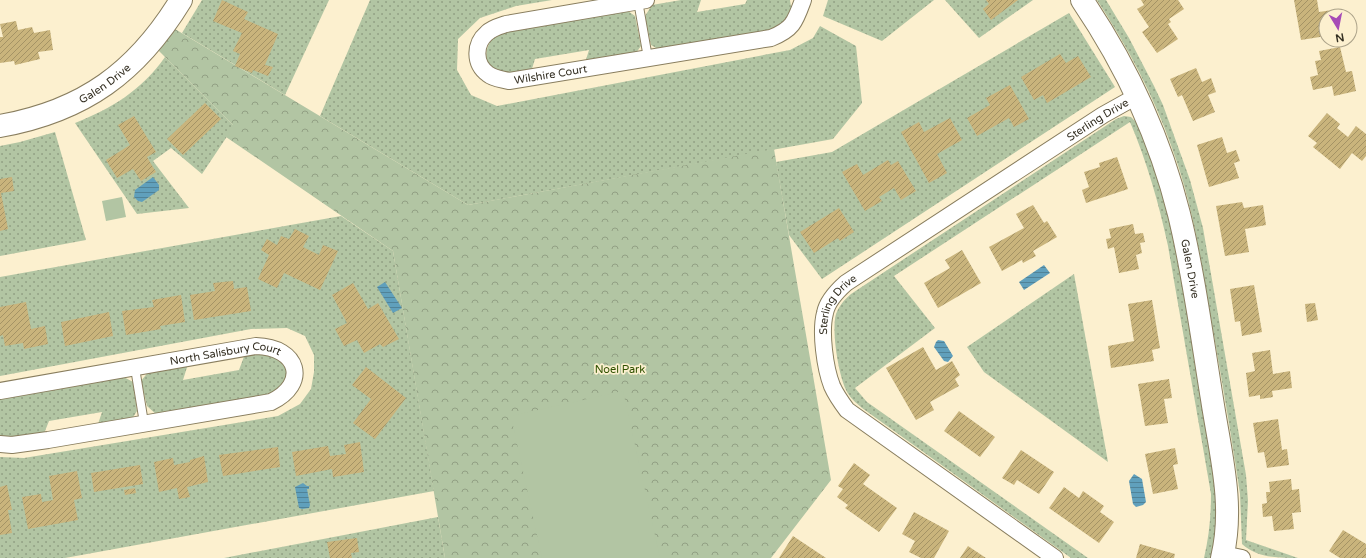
<svg xmlns="http://www.w3.org/2000/svg" width="1366" height="558" viewBox="0 0 1366 558" font-family="'Varela Round',sans-serif">
	<style>
		.grass { fill: url(#grass-dots) }
		.forest { fill: url(#forest-crowns) }
		.garden { fill: #b2c5a3 }
		.water { fill: url(#water-rules) }
		.building { fill: url(#building-hatch) }
		.lines { fill: none; stroke-linecap: round; stroke-linejoin: round }
		.lane-casing { stroke: #897e5f; stroke-width: 10 }
		.street-casing { stroke: #897e5f; stroke-width: 18 }
		.secondary-casing { stroke: #897e5f; stroke-width: 24 }
		.lane { stroke: #fff; stroke-width: 8 }
		.street { stroke: #fff; stroke-width: 16 }
		.secondary { stroke: #fff; stroke-width: 22 }
		.labels { text-anchor: middle; dominant-baseline: central; stroke-width: 3.5; stroke-linejoin: round; paint-order: stroke }
		.street-label { font-size: 11px; fill: #342f22; stroke: #fcf0cf }
		.park-label { font-size: 11px; fill: #305100; stroke: #fcf0cf }
	</style>
	<defs>
		<pattern id="grass-dots" width="8" height="8" patternUnits="userSpaceOnUse"><rect width="8" height="8" fill="#b2c5a3"/><path d="M2 2h.1M6 6h.1" fill="none" stroke="#92a084" stroke-width="1.8" stroke-linecap="round"/></pattern>
		<pattern id="forest-crowns" width="20" height="18" patternUnits="userSpaceOnUse"><rect width="20" height="18" fill="#b2c5a3"/><path d="M2 6a3 3 0 1 1 6 0M12 15a3 3 0 1 1 6 0" fill="none" stroke="#92a084"/></pattern>
		<pattern id="water-rules" width="6" height="5" patternUnits="userSpaceOnUse"><rect width="6" height="5" fill="#60a0bc"/><path d="M0 2.5h6" fill="none" stroke="#508398"/></pattern>
		<pattern id="building-hatch" width="6" height="6" patternUnits="userSpaceOnUse"><rect width="6" height="6" fill="#c9b47c"/><path d="M-1 1l2-2M0 6l6-6M5 7l2-2" fill="none" stroke="#a49365"/></pattern>
	</defs>
	<rect width="100%" height="100%" fill="#fcf0cf"/>
	<!-- grass -->
	<g class="grass">
		<polygon points="202,0 329,0 285,95 182,33"/>
		<polygon points="370,0 552,0 516,6 480,18 458,39 457,70 471,95 497,106 790,50 813,38 820,26 856,46 862,103 833,139 468,205 320,116"/>
		<polygon points="681,0 701,0 697,12 745,4 747,0 790,0 792,14 778,30 663,52 651,45 645,16 652,5"/>
		<polygon points="828,0 934,0 882,41 823,16"/>
		<polygon points="945,0 1033,0 979,38"/>
		<path d="M1097,0H1106L1129,38L1154,86L1163,105L1190,180L1203,228L1246,475L1248,501L1246,540L1298,558C1279,558 1257,558 1242,544L1240,494L1235,461C1227,410 1218,358 1209,307C1200,253 1191,199 1172,148C1154,96 1127,46 1097,0Z"/>
		<path d="M625,9L635,16L641,46L633,57L584,66L589,50L535,59L530,75L496,72L487,63C485,49 488,42 499,33Z"/>
		<polygon points="1069,13 1115,87 822,279 789,235 776,162 832,152"/>
		<path d="M165,57L234,126L202,174L171,148L153,161L189,208L137,214L75,123C112,108 141,91 165,57Z"/>
		<path d="M1124,116L1131,117L1138,124L1155,170L1175,241L1217,486L1218,523L1213,558H1204C1209,537 1211,516 1211,494L1168,246C1159,204 1147,162 1130,122L894,276L935,328L855,388L867,402L1088,558H1071L862,408C858,404 852,400 849,395C839,382 831,330 836,314C839,306 844,300 851,294L1116,119Z"/>
		<polygon points="55,132 86,240 0,256 0,146 20,142"/>
		<polygon points="341,216 393,251 434,491 65,558 0,558 0,457 24,458 278,416 300,404 311,389 314,372 314,355 305,336 287,328 251,329 0,376 0,277"/>
		<polygon points="1074,274 1108,462 984,372 967,347"/>
		<path d="M270,353C294,369 293,375 275,395L158,416L147,406L141,381L149,371L188,364L183,380L239,370L245,354Z"/>
		<polygon points="122,376 133,382 137,411 130,422 97,427 102,412 49,421 43,436 0,440 0,397"/>
		<polygon points="438,517 445,558 224,558"/>
	</g>
	<!-- forest -->
	<polygon class="forest" points="175,29 468,205 774,149 831,480 771,558 445,558 393,251 226,137 233,125 158,50"/>
	<!-- garden -->
	<g class="garden">
		<polygon points="122,197 126,217 106,221 102,201"/>
		<polygon points="623,391 660,558 542,558 511,416"/>
	</g>
	<!-- water -->
	<g class="water">
		<polygon points="153,177 159,185 159,190 142,202 138,201 134,197 135,190"/>
		<polygon points="1044,265 1050,273 1024,290 1019,282"/>
		<polygon points="385,282 402,308 393,313 377,287"/>
		<polygon points="938,340 944,341 953,356 948,362 944,361 934,347 936,342"/>
		<polygon points="1134,474 1142,479 1146,502 1143,505 1136,507 1133,504 1129,481"/>
		<polygon points="303,483 307,486 309,486 309,489 307,489 310,505 309,508 302,509 299,508 295,487"/>
	</g>
	<!-- building -->
	<g class="building">
		<polygon points="222,0 248,12 244,19 278,34 265,65 273,67 268,76 253,70 252,73 235,66 240,54 233,51 242,33 213,21"/>
		<polygon points="986,0 1018,0 991,20 983,9 989,4"/>
		<polygon points="1141,0 1178,0 1184,9 1169,19 1171,22 1168,24 1178,39 1157,53 1142,32 1149,27 1137,9 1144,5"/>
		<polygon points="1294,0 1317,0 1319,12 1339,9 1340,16 1326,16 1326,36 1301,40"/>
		<polygon points="16,21 18,30 32,27 34,33 50,30 53,50 38,52 40,59 15,65 14,61 0,63 0,37 3,37 0,24"/>
		<polygon points="1340,47 1346,72 1352,71 1356,91 1334,96 1332,86 1313,90 1310,77 1318,75 1315,61 1321,60 1319,51"/>
		<polygon points="1060,54 1066,63 1078,56 1091,77 1047,103 1043,95 1034,100 1021,77"/>
		<polygon points="1196,68 1202,82 1211,78 1216,92 1208,95 1215,112 1193,121 1182,95 1178,97 1170,79"/>
		<polygon points="1010,85 1029,119 1014,127 1009,118 977,136 967,118 990,105 986,98"/>
		<polygon points="205,103 221,119 183,155 167,139"/>
		<polygon points="1327,113 1340,124 1337,128 1348,137 1356,126 1366,134 1366,156 1362,161 1352,153 1340,169 1313,147 1317,143 1308,136"/>
		<polygon points="134,116 156,152 147,157 156,172 141,181 133,169 117,178 106,160 130,145 118,125"/>
		<polygon points="950,118 962,140 937,154 947,173 929,183 901,132 919,122 924,132"/>
		<polygon points="1222,137 1227,153 1236,150 1240,161 1234,163 1239,178 1209,187 1197,145"/>
		<polygon points="1117,157 1128,189 1086,203 1082,190 1089,187 1084,172 1100,167 1099,163"/>
		<polygon points="888,160 891,165 898,161 916,191 901,200 894,188 879,197 882,201 865,211 842,172 857,164 863,175"/>
		<polygon points="12,177 14,191 1,193 8,229 0,231 0,179"/>
		<polygon points="1242,202 1244,208 1263,205 1266,225 1245,229 1249,252 1225,256 1216,206"/>
		<polygon points="1033,205 1044,223 1047,221 1057,237 1033,251 1036,256 1023,263 1022,260 1002,271 989,247 1024,228 1016,214"/>
		<polygon points="839,208 854,232 840,241 838,238 814,253 800,232"/>
		<polygon points="1133,224 1135,234 1143,233 1145,242 1140,243 1142,253 1136,255 1139,269 1119,273 1114,247 1108,249 1106,239 1111,238 1109,229"/>
		<polygon points="295,229 309,236 303,247 319,255 323,245 338,251 320,290 284,273 277,288 258,279 269,255 261,250 267,239 277,245 281,236 289,239"/>
		<polygon points="962,250 981,283 938,308 924,283 950,268 945,260"/>
		<polygon points="233,281 234,289 247,287 251,311 194,320 190,295 215,291 213,283"/>
		<polygon points="353,283 368,309 378,303 399,339 383,347 380,344 364,353 357,340 344,346 335,329 347,323 332,295"/>
		<polygon points="1254,285 1262,332 1242,336 1240,321 1235,322 1230,289"/>
		<polygon points="181,295 185,322 160,326 161,329 126,335 122,311 154,307 152,300"/>
		<polygon points="1152,300 1160,348 1152,350 1154,361 1111,368 1108,346 1134,341 1128,304"/>
		<polygon points="26,302 31,329 45,326 48,344 24,349 23,343 5,346 3,335 0,336 0,307"/>
		<polygon points="1315,303 1318,320 1307,322 1305,304"/>
		<polygon points="109,312 113,336 65,346 61,322"/>
		<polygon points="923,347 936,370 952,361 960,375 955,379 959,386 930,402 934,410 916,420 886,368"/>
		<polygon points="1270,350 1273,374 1290,371 1292,388 1272,391 1273,397 1260,399 1260,395 1249,397 1246,373 1255,371 1252,353"/>
		<polygon points="366,367 406,398 375,439 353,423 371,399 352,385"/>
		<polygon points="1169,379 1172,398 1164,399 1168,423 1145,426 1138,384"/>
		<polygon points="959,411 995,437 980,457 944,431"/>
		<polygon points="1278,419 1282,450 1287,449 1289,465 1267,468 1264,452 1258,453 1253,423"/>
		<polygon points="360,442 364,472 333,477 332,469 296,476 292,452 328,446 330,456 346,454 344,445"/>
		<polygon points="278,447 280,467 223,476 219,455"/>
		<polygon points="1175,448 1178,464 1173,465 1178,489 1153,494 1145,454"/>
		<polygon points="1021,450 1054,472 1039,494 1017,480 1014,485 1002,478"/>
		<polygon points="204,456 208,482 187,487 190,497 179,499 177,488 159,492 154,462 173,458 174,465 190,462 190,460"/>
		<polygon points="854,463 870,475 863,484 897,508 879,532 845,508 848,505 837,497 843,489 838,486"/>
		<polygon points="140,465 143,484 94,492 91,473"/>
		<polygon points="77,471 82,498 74,500 78,520 28,529 22,497 41,494 42,502 53,500 49,476"/>
		<polygon points="1291,479 1292,490 1299,489 1301,512 1292,513 1294,529 1274,531 1272,516 1263,517 1262,504 1267,503 1266,492 1270,492 1269,482"/>
		<polygon points="7,485 12,510 8,510 12,533 0,535 0,487"/>
		<polygon points="1064,487 1079,498 1083,491 1104,506 1100,512 1114,522 1099,543 1049,508"/>
		<polygon points="135,488 136,493 125,495 124,490"/>
		<polygon points="914,512 949,531 934,558 921,558 909,552 915,541 902,534"/>
		<polygon points="1343,530 1366,544 1366,558 1340,558 1329,551"/>
		<polygon points="793,536 826,558 779,558"/>
		<polygon points="357,538 359,552 351,553 352,558 330,558 327,542"/>
		<polygon points="1140,544 1175,554 1174,558 1136,558"/>
		<polygon points="968,546 986,558 960,558"/>
	</g>
	<g class="lines">
		<defs>
			<g id="lane">
				<polyline points="638,1 648,58"/>
				<polyline points="135,368 144,423"/>
			</g>
			<g id="street">
				<path id="s1" d="M646,0L506,24C500,26 492,28 487,33C474,44 474,64 488,74C494,79 502,79 509,81L771,38C793,29 795,22 803,0"/>
				<path id="s2" d="M0,391L256,346C299,347 309,384 271,402L48,440L12,445L0,444"/>
				<polyline points="1223,554 1242,558"/>
				<path id="s3" d="M1055,558L847,410C841,402 836,395 832,386C825,368 820,332 825,313C827,302 837,291 846,283L1103,115L1137,96"/>
			</g>
			<g id="secondary">
				<path id="s4" d="M1082,0C1126,65 1160,138 1179,214C1194,275 1202,338 1212,399C1220,452 1235,505 1222,558"/>
				<path id="s5" d="M0,126C84,111 137,72 181,0"/>
			</g>
		</defs>
		<!-- lane casing -->
		<use href="#lane" class="lane-casing"/>
		<!-- street casing -->
		<use href="#street" class="street-casing"/>
		<!-- secondary casing -->
		<use href="#secondary" class="secondary-casing"/>
		<!-- lane -->
		<use href="#lane" class="lane"/>
		<!-- street -->
		<use href="#street" class="street"/>
		<!-- secondary -->
		<use href="#secondary" class="secondary"/>
	</g>
	<g class="labels">
		<!-- street labels -->
		<g class="street-label">
			<text stroke="none"><textPath href="#s1" startOffset="275">Wilshire Court</textPath></text>
			<text stroke="none"><textPath href="#s5" startOffset="114">Galen Drive</textPath></text>
			<text stroke="none"><textPath href="#s3" startOffset="695">Sterling Drive</textPath></text>
			<text stroke="none"><textPath href="#s4" startOffset="292">Galen Drive</textPath></text>
			<text stroke="none"><textPath href="#s3" startOffset="371">Sterling Drive</textPath></text>
			<text stroke="none"><textPath href="#s2" startOffset="229">North Salisbury Court</textPath></text>
		</g>
		<!-- park labels -->
		<g class="park-label">
			<text x="620" y="369">Noel Park</text>
		</g>
	</g>
	<!-- north arrow -->
	<g transform="translate(1338 28) rotate(170)"><circle r="19" fill="#fcf0cf" stroke="#aca38a"/>
	<path d="M0-3L7 15L0 10L-7 15Z" fill="#a74bb6"/>
	<text y="-6" font-size="11" font-weight="bold" text-anchor="middle" fill="#342f22">N</text>
	</g>
</svg>
